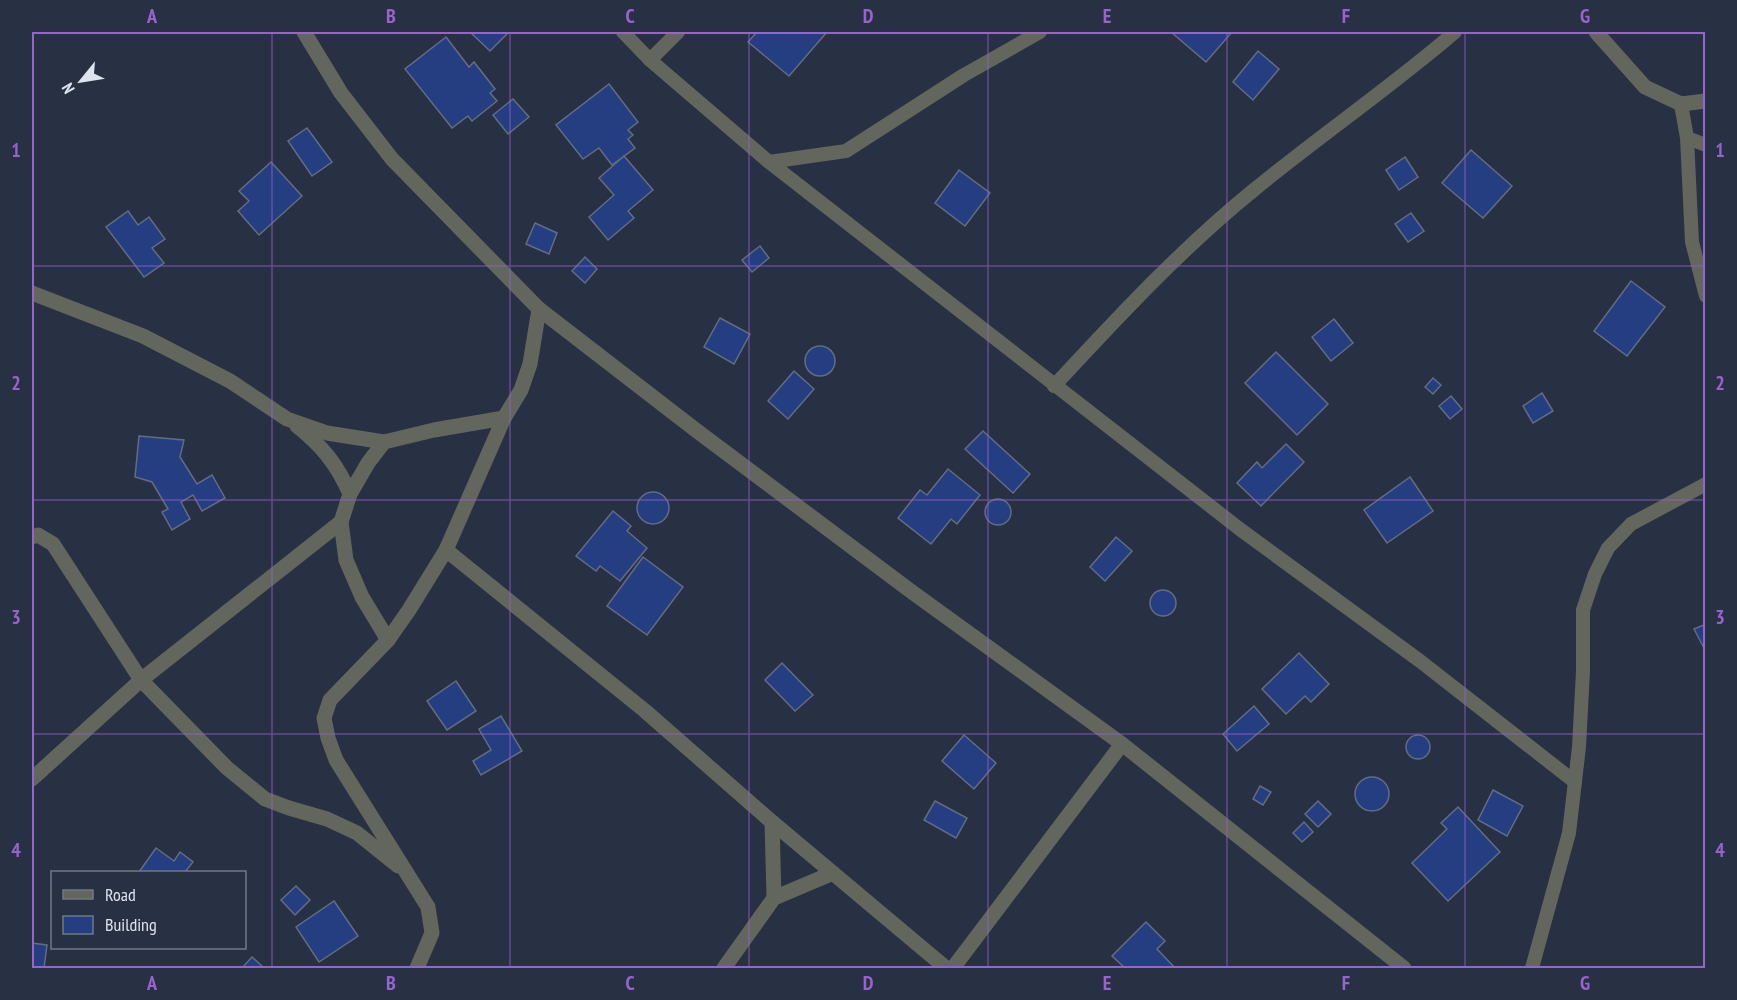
<svg xmlns="http://www.w3.org/2000/svg" width="1737" height="1000" viewBox="0 0 1737 1000" font-family="'PT Sans Narrow',sans-serif">
	<style>
		.building { fill: #253e81; stroke: #626c82; stroke-width: 1.5 }
		.lines { fill: none; stroke-linecap: round; stroke-linejoin: round }
		.service { stroke: #62665c; stroke-width: 14 }
		.minor { stroke: #62665c; stroke-width: 15 }
		.grid { fill: none; stroke: #9863cd; stroke-width: 1.5; stroke-opacity: 0.55 }
		.neatline { fill: none; stroke: #9863cd; stroke-width: 2 }
		.grid-label { font-size: 20px; text-anchor: middle; font-weight: bold; fill: #9863cd }
	</style>
	<rect width="100%" height="100%" fill="#283043"/>
	<!-- building -->
	<g class="building">
		<polygon points="470,32 509,32 490,51"/>
		<polygon points="757,32 827,32 789,76 748,42"/>
		<polygon points="1171,32 1232,32 1206,62"/>
		<polygon points="446,37 469,67 474,62 495,89 490,93 497,101 472,121 468,116 452,128 405,69"/>
		<polygon points="1258,51 1279,69 1253,100 1233,82"/>
		<polygon points="609,84 638,122 628,130 633,135 628,139 635,148 612,165 599,148 583,159 556,125"/>
		<polygon points="513,99 529,117 508,134 493,115"/>
		<polygon points="307,128 332,162 312,176 288,141"/>
		<polygon points="1471,150 1512,186 1483,218 1442,183"/>
		<polygon points="624,156 653,190 628,211 634,218 608,240 589,217 614,195 599,178"/>
		<polygon points="1405,157 1418,177 1399,190 1386,170"/>
		<polygon points="271,162 302,196 259,235 238,211 249,201 239,191"/>
		<polygon points="959,170 990,193 965,226 935,203"/>
		<polygon points="128,211 138,225 149,217 165,239 152,248 164,263 144,277 106,227"/>
		<polygon points="1411,213 1424,231 1408,242 1395,224"/>
		<polygon points="535,223 557,233 549,254 526,244"/>
		<polygon points="760,246 769,258 752,272 742,260"/>
		<polygon points="585,257 597,269 585,283 572,271"/>
		<polygon points="1631,281 1665,307 1627,356 1594,331"/>
		<polygon points="720,318 750,334 734,364 704,347"/>
		<polygon points="1334,319 1353,343 1331,361 1312,337"/>
		<circle cx="820" cy="361" r="15"/>
		<polygon points="1276,352 1328,404 1297,435 1245,383"/>
		<polygon points="794,371 814,389 788,419 768,401"/>
		<polygon points="1433,378 1441,385 1433,394 1425,387"/>
		<polygon points="1542,393 1553,411 1533,423 1523,406"/>
		<polygon points="1451,396 1462,409 1450,419 1439,406"/>
		<polygon points="983,431 1030,474 1013,493 965,449"/>
		<polygon points="139,436 184,440 180,457 197,484 212,475 225,498 202,511 193,495 181,502 190,519 172,530 162,512 168,509 152,482 135,477"/>
		<polygon points="1286,444 1304,462 1261,506 1237,483 1257,462 1262,468"/>
		<polygon points="948,469 980,495 957,524 951,519 931,544 898,518 920,490 927,495"/>
		<polygon points="1410,477 1433,511 1387,543 1364,510"/>
		<circle cx="653" cy="508" r="16"/>
		<circle cx="998" cy="512" r="13"/>
		<polygon points="613,511 631,526 627,531 647,548 620,581 600,566 596,571 576,556"/>
		<polygon points="1116,537 1132,551 1105,581 1090,567"/>
		<polygon points="643,557 683,587 647,635 607,606"/>
		<circle cx="1163" cy="603" r="13"/>
		<polygon points="1706,624 1706,652 1694,629"/>
		<polygon points="1299,653 1329,684 1311,702 1305,696 1286,714 1262,689"/>
		<polygon points="782,663 813,695 795,711 765,680"/>
		<polygon points="456,681 476,711 447,730 427,701"/>
		<polygon points="1254,706 1269,724 1237,751 1223,734"/>
		<polygon points="501,716 522,751 481,775 473,761 491,750 479,729"/>
		<polygon points="964,735 996,763 974,789 942,761"/>
		<circle cx="1418" cy="747" r="12"/>
		<circle cx="1372" cy="794" r="17"/>
		<polygon points="1260,786 1271,792 1263,805 1253,799"/>
		<polygon points="1493,790 1523,806 1507,836 1478,820"/>
		<polygon points="935,801 967,818 956,838 924,820"/>
		<polygon points="1318,801 1331,814 1318,827 1305,814"/>
		<polygon points="1458,807 1500,852 1448,901 1412,863 1447,829 1441,823"/>
		<polygon points="1304,822 1313,832 1302,842 1293,833"/>
		<polygon points="156,848 174,861 180,852 193,862 185,872 139,872"/>
		<polygon points="296,886 310,900 295,915 281,900"/>
		<polygon points="334,901 358,936 319,962 296,927"/>
		<polygon points="1146,922 1165,941 1157,949 1175,968 1125,968 1112,956"/>
		<polygon points="32,943 47,945 44,968 32,968"/>
		<polygon points="252,957 264,968 242,968"/>
	</g>
	<g class="lines">
		<!-- service -->
		<g class="service">
			<polyline points="623,32 650,60 769,162 1241,530 1420,661 1575,782"/>
			<polyline points="650,60 678,32"/>
			<polyline points="1681,104 1687,138 1692,242 1706,296"/>
			<polyline points="1687,138 1706,145"/>
			<polyline points="769,162 846,151 964,75 1040,32"/>
			<path d="M1054,386C1118,317 1182,248 1255,189C1321,135 1391,87 1455,32"/>
			<polyline points="1532,968 1569,833 1579,747 1583,671 1583,610 1595,574 1608,548 1631,524 1706,484"/>
		</g>
		<!-- minor -->
		<g class="minor">
			<polyline points="304,32 341,93 392,159 539,309 697,431 912,592 1122,744 1404,968"/>
			<polyline points="1596,32 1645,87 1681,104 1706,101"/>
			<polyline points="32,293 143,336 230,381 287,419 327,433 384,442 434,430 504,418"/>
			<path d="M297,426C322,446 337,464 350,494"/>
			<polyline points="384,442 368,463 350,494 341,522 346,560 362,597 388,640"/>
			<polyline points="32,537 38,535 53,544 141,680 227,768 265,799 289,808 327,819 357,833 398,866"/>
			<polyline points="446,550 644,710 772,822 946,968"/>
			<polyline points="32,779 141,680 341,522"/>
			<polyline points="772,822 774,898"/>
			<polyline points="417,968 432,933 428,907 336,760 328,738 324,718 330,700 388,640 409,610 446,550 504,418 521,390 530,364 539,309"/>
			<polyline points="724,968 774,898 833,873"/>
			<polyline points="953,968 1122,744"/>
		</g>
	</g>
	<!-- grid -->
	<path class="grid" d="M272,32V968M510,32V968M749,32V968M988,32V968M1227,32V968M1465,32V968M32,266H1706M32,500H1706M32,734H1706"/>
	<!-- border -->
	<rect width="1737" height="1000" fill="none" stroke="#283043" stroke-width="66"/>
	<!-- legend -->
	<rect x="51" y="871" width="195" height="78" fill="#283043" stroke="#707888" stroke-width="1.5"/>
	<rect x="63" y="890" width="30" height="9" fill="#62665c" stroke="#707888" stroke-width="1.5"/>
	<text x="105" y="901" font-size="18" fill="#dde3ef">Road</text>
	<rect x="63" y="916" width="30" height="18" fill="#253e81" stroke="#707888" stroke-width="1.5"/>
	<text x="105" y="931" font-size="18" fill="#dde3ef">Building</text>
	<!-- north arrow -->
	<g transform="translate(81 81) rotate(240)" stroke="#283043" stroke-width="4.5" paint-order="stroke">
	<path d="M0-4.5L10 22L0 15L-10 22Z" fill="#dde3ef"/>
	<text y="-9" font-size="16" font-weight="bold" text-anchor="middle" fill="#dde3ef">N</text>
	</g>
	<rect x="33" y="33" width="1671" height="934" class="neatline"/>
	<g class="grid-label">
		<text x="152" y="23">A</text>
		<text x="391" y="23">B</text>
		<text x="630" y="23">C</text>
		<text x="868" y="23">D</text>
		<text x="1107" y="23">E</text>
		<text x="1346" y="23">F</text>
		<text x="1585" y="23">G</text>
		<text x="16" y="157">1</text>
		<text x="1720" y="157">1</text>
		<text x="16" y="390">2</text>
		<text x="1720" y="390">2</text>
		<text x="16" y="624">3</text>
		<text x="1720" y="624">3</text>
		<text x="16" y="857">4</text>
		<text x="1720" y="857">4</text>
		<text x="152" y="990">A</text>
		<text x="391" y="990">B</text>
		<text x="630" y="990">C</text>
		<text x="868" y="990">D</text>
		<text x="1107" y="990">E</text>
		<text x="1346" y="990">F</text>
		<text x="1585" y="990">G</text>
	</g>
</svg>
